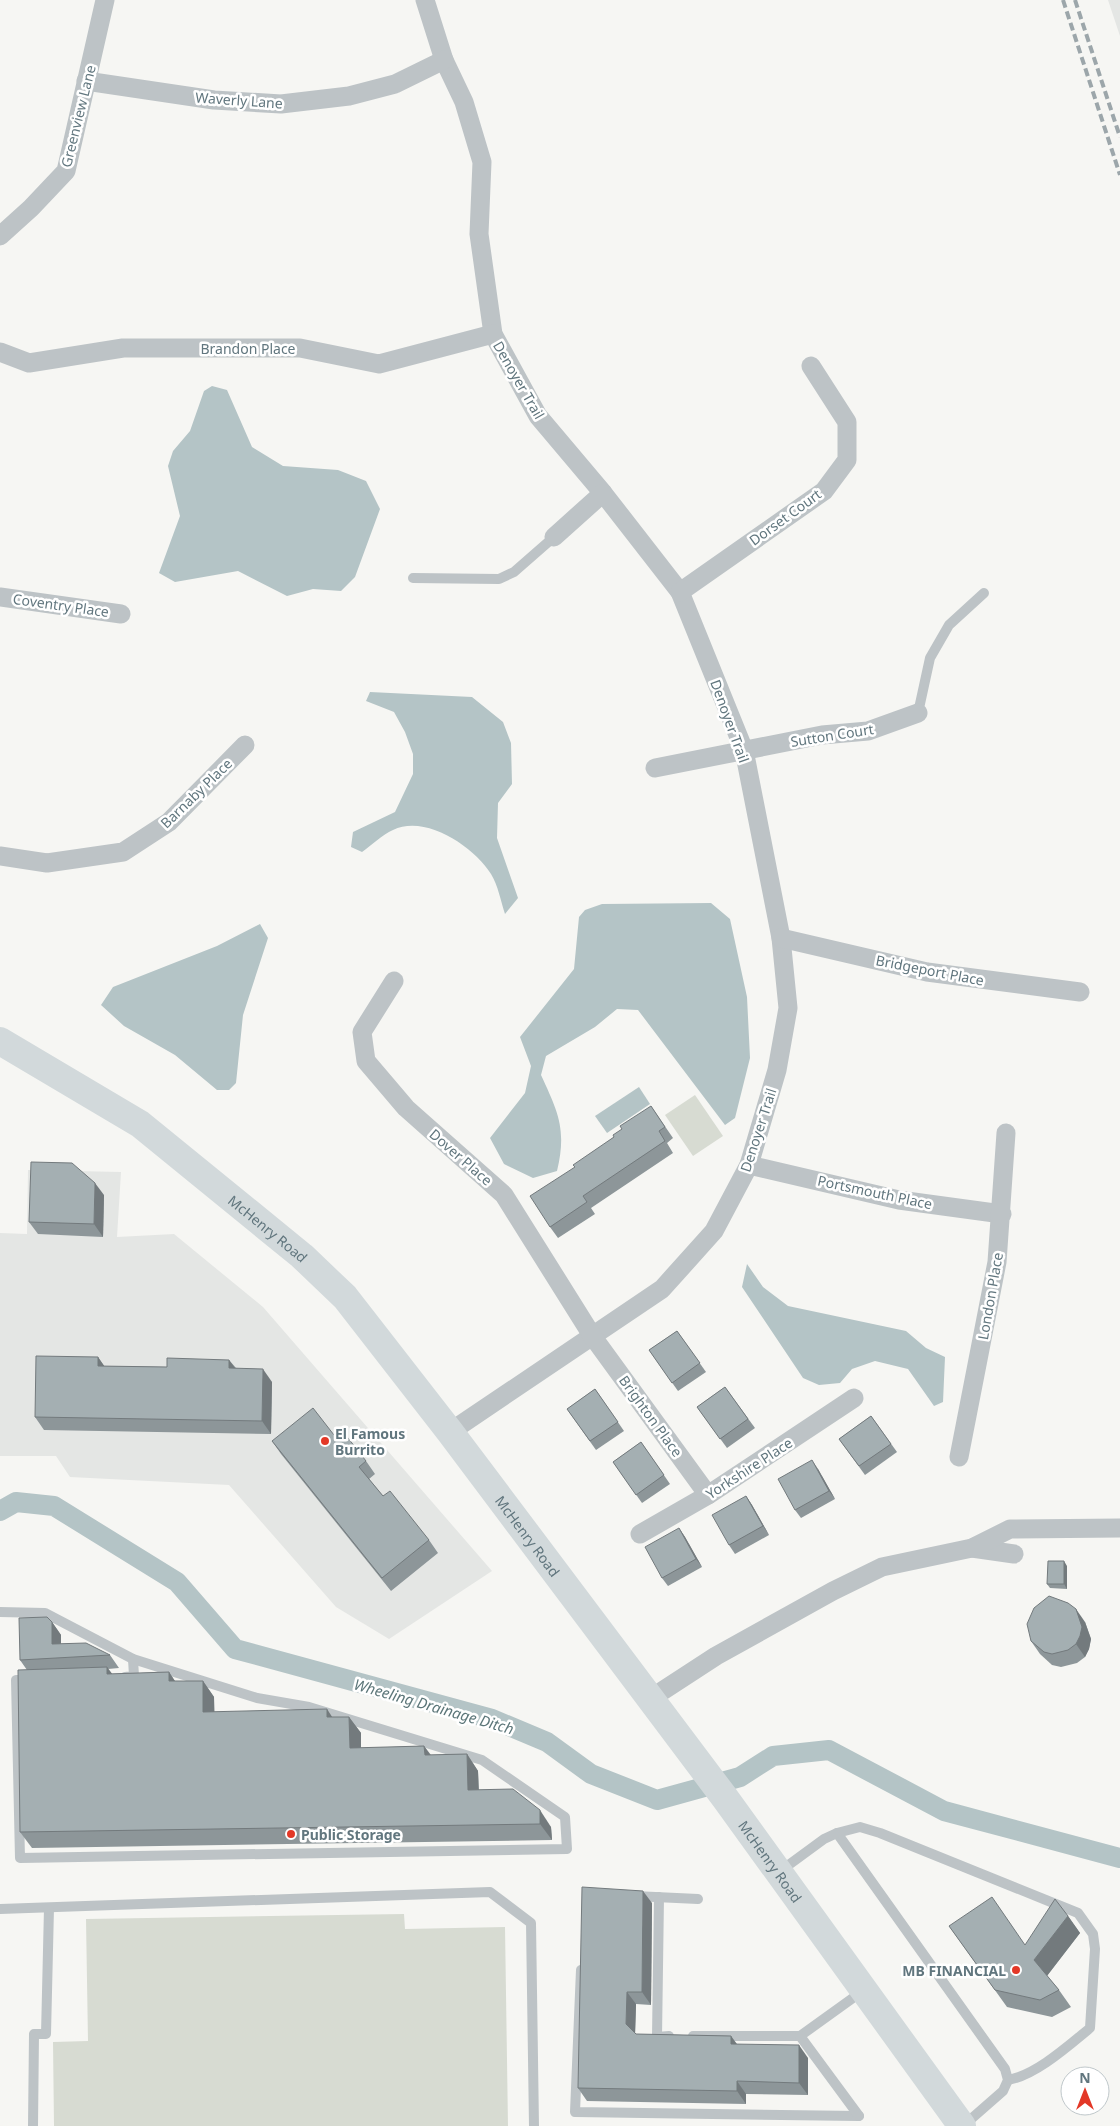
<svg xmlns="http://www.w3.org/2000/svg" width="1120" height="2126" viewBox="0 0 1120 2126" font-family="'Noto Sans',sans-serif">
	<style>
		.built { fill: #e4e6e4 }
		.green { fill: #d7dbd2 }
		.water { fill: #b4c4c6 }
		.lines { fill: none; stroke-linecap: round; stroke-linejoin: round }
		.canal { stroke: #b4c4c6; stroke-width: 20 }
		.service { stroke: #bdc3c6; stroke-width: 10 }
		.minor { stroke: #bdc3c6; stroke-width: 19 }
		.primary { stroke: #d2d9db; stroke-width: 28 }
		.rail { stroke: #9ca6aa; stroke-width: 4; stroke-dasharray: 8 4; stroke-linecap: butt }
		.wall { fill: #8d9699 }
		.shaded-wall { fill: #737a7d }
		.building { fill: #a4afb2; stroke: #737a7d }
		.poi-dot { fill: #e33827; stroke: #fff; stroke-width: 2 }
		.labels { text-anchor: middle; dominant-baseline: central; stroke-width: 5; stroke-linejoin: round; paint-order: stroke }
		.street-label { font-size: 14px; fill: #61767e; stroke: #fff }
		.poi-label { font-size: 14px; font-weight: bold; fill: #61767e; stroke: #fff; text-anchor: start }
		.water-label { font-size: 15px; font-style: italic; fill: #5c7679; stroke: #fff }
	</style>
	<rect width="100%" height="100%" fill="#f6f6f3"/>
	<!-- built -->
	<g class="built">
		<polygon points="1108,0 1120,0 1120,36"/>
		<polygon points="28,1170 121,1172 117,1237 174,1234 263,1307 492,1571 389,1639 336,1607 229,1485 70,1477 56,1456 0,1456 0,1233 27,1234"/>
	</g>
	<!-- green -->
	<g class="green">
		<polygon points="695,1095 723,1136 693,1156 665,1115"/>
		<polygon points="404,1914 405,1929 505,1927 508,2126 54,2126 53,2042 88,2041 86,1919"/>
	</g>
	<!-- water -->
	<g class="water">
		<polygon points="212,386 227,390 252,447 283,466 338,470 366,481 380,509 355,577 341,591 313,589 287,596 238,571 175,582 159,573 180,516 168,466 173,451 190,431 204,391"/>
		<path d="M370,692L472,697L503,722L511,743L512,784L498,803L497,838L518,898L505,914C501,902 498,885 491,874C474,847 426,814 393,830C382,835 372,845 362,852L351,847L353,832L395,812L413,774V754L405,732L394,712L366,701Z"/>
		<path d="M711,903L730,919L747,997L750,1058L735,1118L725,1125L638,1010L617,1009L595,1027L546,1056L541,1075C558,1112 567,1129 557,1171L533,1178L504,1164L490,1138L525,1093L531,1066L520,1037L574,969L579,917L585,910L602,904Z"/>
		<polygon points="260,924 268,938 243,1015 236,1083 229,1090 217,1090 175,1055 124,1026 101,1005 113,987 217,946"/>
		<polygon points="639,1087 650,1104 607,1133 595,1116"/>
		<polygon points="747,1264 763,1287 788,1306 906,1331 926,1348 945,1357 943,1402 934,1406 908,1369 875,1361 852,1369 840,1383 819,1385 803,1378 742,1287"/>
	</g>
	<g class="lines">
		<!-- canal -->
		<polyline class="canal" points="0,1511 16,1502 54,1506 177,1582 235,1649 492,1719 547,1742 591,1774 657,1800 740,1777 773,1756 829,1750 944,1811 1120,1858"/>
		<!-- service -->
		<g class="service">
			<polyline points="413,578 499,579 514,572 554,537"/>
			<polyline points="918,713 930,658 949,625 984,593"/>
			<polyline points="0,1612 45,1613 133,1659 257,1698 309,1707 482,1760 565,1817 567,1849 20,1858 16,1680 30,1680"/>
			<polyline points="125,1677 134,1676 133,1659"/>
			<polyline points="837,1833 1005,2069 1008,2080 1003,2091 963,2126"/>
			<path d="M779,1872L824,1839L837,1833L860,1827L880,1833L1078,1913L1093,1934L1095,1949L1090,2028C1068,2046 1036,2075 1008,2080"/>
			<polyline points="634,1896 698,1899"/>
			<polyline points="659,1897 657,2037 669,2036"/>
			<polyline points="0,1909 490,1892 531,1923 534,2126"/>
			<polyline points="581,1970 575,2112 859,2116"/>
			<polyline points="693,2036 800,2036 864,1990"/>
			<polyline points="800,2036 859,2116"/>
			<polyline points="33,2126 34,2034 46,2034 49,1908"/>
		</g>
		<!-- minor -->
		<g class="minor">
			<polyline points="425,0 444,60 464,102 482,162 479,234 493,334 538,416 603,493 680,592 744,750 781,938 788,1008 777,1070 749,1165 714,1231 662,1289 450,1432"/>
			<polyline points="86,81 214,100 281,104 349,96 395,84 444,60"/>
			<polyline points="0,236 31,208 66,171 105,0"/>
			<polyline points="0,352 29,363 123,348 300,348 379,364 493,334"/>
			<polyline points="554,537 603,493"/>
			<polyline points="680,592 824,491 847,460 847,422 811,366"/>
			<polyline points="0,597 121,614"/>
			<polyline points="655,768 822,735 868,731 918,713"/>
			<polyline points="0,856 47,863 123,852 169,822 245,745"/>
			<polyline points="781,938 927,972 1080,992"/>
			<polyline points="394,981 362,1032 366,1061 406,1108 504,1195 593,1337 708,1495"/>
			<polyline points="749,1165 899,1200 1002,1214"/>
			<polyline points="959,1457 997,1262 1006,1133"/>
			<polyline points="640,1534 708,1495 854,1398"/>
			<polyline points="972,1548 1014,1554"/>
			<polyline points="650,1699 716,1656 833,1591 882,1567 972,1548 1010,1529 1120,1528"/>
		</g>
		<!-- primary -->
		<path class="primary" id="s1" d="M0,1041L140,1124L302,1256L345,1297L450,1432L725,1798L962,2126"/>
		<!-- rail -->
		<g class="rail">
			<polyline points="1063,0 1120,175"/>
			<polyline points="1075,0 1120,137"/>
		</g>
	</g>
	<!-- wall -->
	<g class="wall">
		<polygon points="651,1106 673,1138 667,1143 673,1153 591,1208 595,1214 558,1238 550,1227 575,1167 614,1137 622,1129"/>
		<polygon points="104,1195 103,1237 38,1234 29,1222"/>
		<polygon points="677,1331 706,1372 678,1391 649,1350"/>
		<polygon points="98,1357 104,1366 167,1367 229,1360 236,1368 272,1382 271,1434 44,1430 35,1417"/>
		<polygon points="725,1387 755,1428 727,1448 697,1407"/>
		<polygon points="595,1389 624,1431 596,1450 567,1409"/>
		<polygon points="871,1416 897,1452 865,1475 839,1439"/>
		<polygon points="334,1435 366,1461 375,1474 369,1479 383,1496 429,1540 438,1553 391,1591 281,1454 272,1441"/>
		<polygon points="641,1442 670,1484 642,1503 613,1462"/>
		<polygon points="818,1469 835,1499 801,1518 795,1510"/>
		<polygon points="746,1496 752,1505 769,1535 735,1554 729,1545"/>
		<polygon points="679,1528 685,1537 702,1567 668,1586 662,1578"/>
		<polygon points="1067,1566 1067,1589 1050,1588 1047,1584"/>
		<polygon points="52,1622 61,1635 61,1644 110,1655 119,1668 108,1669 112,1674 169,1672 175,1681 203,1681 214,1697 214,1712 332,1717 349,1717 361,1733 361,1748 424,1746 431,1755 467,1754 478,1771 479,1790 551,1827 552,1840 32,1848 20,1832 27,1670 20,1660"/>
		<polygon points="1085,1622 1091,1639 1089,1649 1085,1657 1077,1663 1061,1667 1052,1665 1040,1654 1031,1641"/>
		<polygon points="652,1903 651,2005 636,2004 635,2033 636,2034 731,2036 737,2044 808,2058 808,2095 746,2094 746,2104 587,2101 578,2088"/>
		<polygon points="1068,1916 1080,1933 1047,1976 1059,1990 1071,2007 1052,2017 1007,2007 949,1926 1026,1945"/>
	</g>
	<!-- shaded-wall -->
	<g class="shaded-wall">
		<polygon points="95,1183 104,1195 103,1237 94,1224"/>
		<polygon points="98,1357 107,1370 98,1366"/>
		<polygon points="229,1360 238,1372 229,1368"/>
		<polygon points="263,1369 272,1382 271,1434 262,1421"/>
		<polygon points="812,1460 818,1469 835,1499 829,1491"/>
		<polygon points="746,1496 752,1505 769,1535 763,1526"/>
		<polygon points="679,1528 685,1537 702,1567 696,1559"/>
		<polygon points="1064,1561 1067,1566 1067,1589 1064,1584"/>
		<polygon points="1076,1609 1085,1622 1091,1639 1089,1649 1085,1657 1076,1644"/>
		<polygon points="52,1622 61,1635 61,1657 52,1644"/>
		<polygon points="107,1667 119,1683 107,1674"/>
		<polygon points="169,1672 180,1689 169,1681"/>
		<polygon points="203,1681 214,1697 215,1729 203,1712"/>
		<polygon points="327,1709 338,1726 327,1717"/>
		<polygon points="349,1717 361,1733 361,1765 350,1748"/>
		<polygon points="424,1746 436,1763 425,1755"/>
		<polygon points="467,1754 478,1771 479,1806 468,1790"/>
		<polygon points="540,1810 551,1827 552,1840 540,1824"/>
		<polygon points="643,1891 652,1903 651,2005 642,1992"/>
		<polygon points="1068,1916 1080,1933 1046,1977 1034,1960"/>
		<polygon points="627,1992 636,2004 635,2037 626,2024"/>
		<polygon points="731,2036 740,2049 731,2044"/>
		<polygon points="799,2045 808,2058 808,2095 799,2083"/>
		<polygon points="737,2081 746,2094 746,2104 737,2091"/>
	</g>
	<!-- building -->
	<g class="building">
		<polygon points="651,1106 665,1127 659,1131 665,1141 583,1196 587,1202 550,1227 530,1196 575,1167 573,1165 614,1137 613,1135 622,1129 620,1126"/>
		<polygon points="31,1162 72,1163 95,1183 94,1224 29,1222"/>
		<polygon points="677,1331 700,1363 672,1383 649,1350"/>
		<polygon points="36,1356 98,1357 98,1366 167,1367 167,1358 229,1360 229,1368 263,1369 262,1421 35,1417"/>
		<polygon points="725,1387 748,1419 720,1439 697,1407"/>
		<polygon points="595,1389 618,1422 590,1441 567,1409"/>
		<polygon points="313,1408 334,1435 341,1429 366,1461 359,1467 383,1496 390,1491 429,1540 382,1578 272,1441"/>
		<polygon points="871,1416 891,1444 859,1466 839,1439"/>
		<polygon points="641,1442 664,1475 636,1495 613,1462"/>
		<polygon points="812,1460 829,1491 795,1510 778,1479"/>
		<polygon points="746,1496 763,1526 729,1545 712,1515"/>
		<polygon points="679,1528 696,1559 662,1578 645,1547"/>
		<polygon points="1048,1561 1064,1561 1064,1584 1047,1584"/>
		<polygon points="1049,1596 1068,1603 1076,1609 1082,1627 1080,1636 1076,1644 1068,1650 1052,1654 1044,1652 1031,1641 1027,1624 1034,1608"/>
		<polygon points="47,1617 52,1622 52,1644 86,1643 110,1655 20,1660 19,1618"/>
		<polygon points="107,1667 107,1674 169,1672 169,1681 203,1681 203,1712 327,1709 327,1717 349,1717 350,1748 424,1746 425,1755 467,1754 468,1790 513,1789 540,1810 540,1824 20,1832 18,1670"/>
		<polygon points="582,1887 643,1891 642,1992 627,1992 626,2024 636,2034 731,2036 731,2044 799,2045 799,2083 737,2081 737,2091 578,2088"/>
		<polygon points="992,1897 1025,1945 1055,1899 1068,1916 1034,1960 1059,1990 1040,2000 995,1990 949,1926"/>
	</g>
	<!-- markers -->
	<g class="poi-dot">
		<circle cx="325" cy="1441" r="5"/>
		<circle cx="291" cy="1834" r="5"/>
		<circle cx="1016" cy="1970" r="5"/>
	</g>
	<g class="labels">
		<!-- street labels -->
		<g class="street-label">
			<text transform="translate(239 100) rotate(4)">Waverly Lane</text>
			<text transform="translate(78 116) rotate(-76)">Greenview Lane</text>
			<text x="248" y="348">Brandon Place</text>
			<text transform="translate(519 380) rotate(60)">Denoyer Trail</text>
			<text transform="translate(785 517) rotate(-36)">Dorset Court</text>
			<text transform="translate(61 605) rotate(8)">Coventry Place</text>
			<text transform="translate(730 721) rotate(70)">Denoyer Trail</text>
			<text transform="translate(832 735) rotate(-9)">Sutton Court</text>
			<text transform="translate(196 793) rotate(-44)">Barnaby Place</text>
			<text transform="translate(930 970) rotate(11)">Bridgeport Place</text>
			<text transform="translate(758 1130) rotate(-72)">Denoyer Trail</text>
			<text transform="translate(461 1157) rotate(41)">Dover Place</text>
			<text transform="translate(875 1192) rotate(12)">Portsmouth Place</text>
			<text stroke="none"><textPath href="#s1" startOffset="328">McHenry Road</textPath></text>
			<text transform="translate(990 1296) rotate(-80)">London Place</text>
			<text transform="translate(651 1416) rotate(54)">Brighton Place</text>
			<text transform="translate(749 1468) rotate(-33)">Yorkshire Place</text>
			<text stroke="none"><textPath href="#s1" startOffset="732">McHenry Road</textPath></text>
			<text stroke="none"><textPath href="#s1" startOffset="1138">McHenry Road</textPath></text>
		</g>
		<!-- poi labels -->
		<g class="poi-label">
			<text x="335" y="1433">El Famous<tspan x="335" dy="16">Burrito</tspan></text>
			<text x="301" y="1834">Public Storage</text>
			<text x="1006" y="1970" text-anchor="end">MB FINANCIAL</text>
		</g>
		<!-- water labels -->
		<g class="water-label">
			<text transform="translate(434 1706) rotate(16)">Wheeling Drainage Ditch</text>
		</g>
	</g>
	<!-- north arrow -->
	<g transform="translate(1085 2091)"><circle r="24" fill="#ffffff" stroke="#c0c8cb"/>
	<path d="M0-4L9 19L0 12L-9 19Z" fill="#e33827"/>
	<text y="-8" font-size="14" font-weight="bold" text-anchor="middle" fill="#61767e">N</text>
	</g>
</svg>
